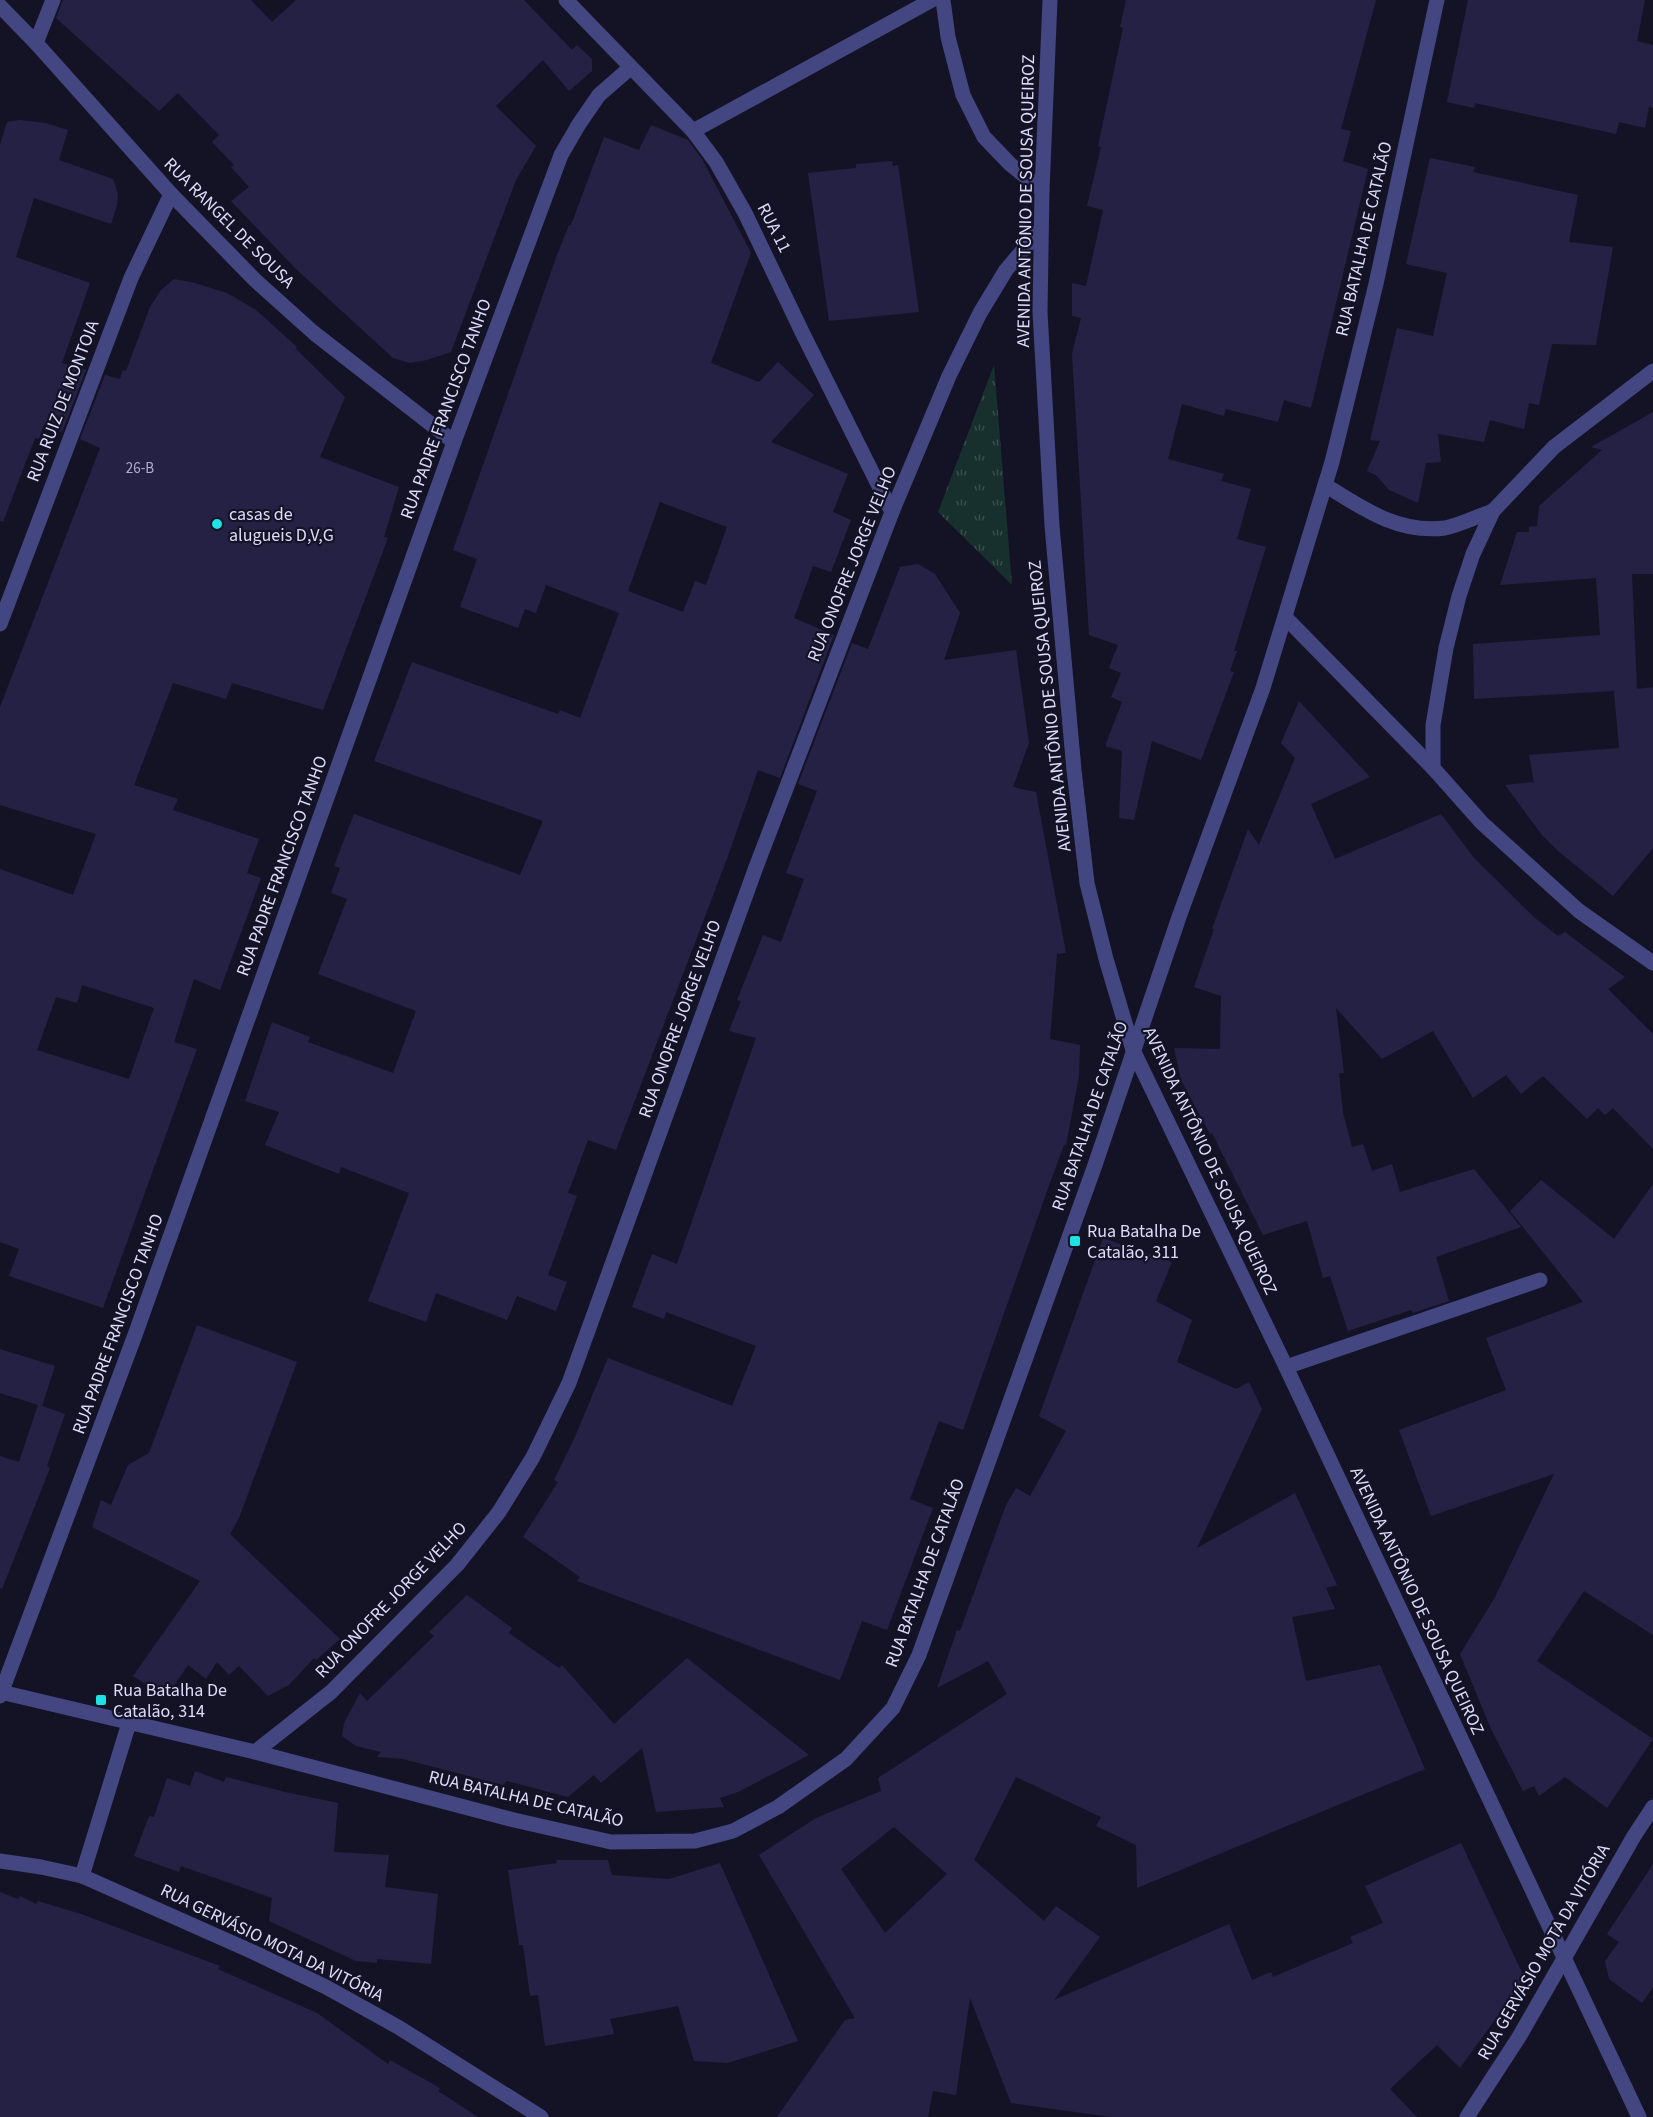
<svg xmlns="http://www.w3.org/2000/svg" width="1653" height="2117" viewBox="0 0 1653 2117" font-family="'Source Sans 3',sans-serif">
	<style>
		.grass { fill: url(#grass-tufts) }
		.building { fill: #252145; fill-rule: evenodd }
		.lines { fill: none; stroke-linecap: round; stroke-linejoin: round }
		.minor { stroke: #434680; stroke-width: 15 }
		.poi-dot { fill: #1fe2e4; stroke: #141326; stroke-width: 2 }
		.labels { text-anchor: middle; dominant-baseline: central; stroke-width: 4.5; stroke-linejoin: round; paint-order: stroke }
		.number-label { font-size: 15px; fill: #afadce }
		.street-label { font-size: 18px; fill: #dddcfb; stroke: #141326 }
		.poi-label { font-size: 18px; fill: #dddcfb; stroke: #141326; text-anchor: start }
	</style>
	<defs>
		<pattern id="grass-tufts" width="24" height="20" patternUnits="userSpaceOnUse" patternTransform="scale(1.5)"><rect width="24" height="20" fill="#17302d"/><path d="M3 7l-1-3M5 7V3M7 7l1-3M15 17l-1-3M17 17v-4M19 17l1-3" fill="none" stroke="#384d4c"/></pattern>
	</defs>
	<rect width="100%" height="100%" fill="#141326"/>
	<!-- grass -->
	<polygon class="grass" points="994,365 1012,585 938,512"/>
	<!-- building -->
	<g class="building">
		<polygon points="63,0 251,0 272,22 296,0 524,0 572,50 577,45 592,59 592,71 569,91 543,60 496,106 536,146 516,180 451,352 427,360 410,363 393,358 296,269 231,201 249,187 231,167 234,165 212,142 219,135 178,93 159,111 56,18"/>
		<polygon points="1126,0 1376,0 1341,129 1351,131 1343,161 1368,169 1311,408 1284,400 1278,422 1226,409 1224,416 1182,404 1168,459 1224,474 1221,481 1251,489 1237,539 1266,547 1234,651 1237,651 1230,671 1234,672 1201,760 1152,741 1134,820 1119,818 1122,751 1105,746 1122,702 1111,697 1121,673 1109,668 1118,645 1089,635 1072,354 1081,318 1072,316 1072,283 1086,286 1103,210 1087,206 1101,147 1098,146 1123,28 1120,27"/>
		<polygon points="1468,0 1645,0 1637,41 1653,45 1653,108 1649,107 1645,128 1619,122 1616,134 1475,103 1474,108 1447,102"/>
		<polygon points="19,120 45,123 68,130 59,160 113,179 118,194 117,205 111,224 34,198 16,257 90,283 62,363 86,370 62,432 44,424 39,439 35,438 3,522 0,521 0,145 7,122"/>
		<path d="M651,125L688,140L702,159L751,253L711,363L759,382L778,362L814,395L771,442L848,474L833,512L851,520L831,572L813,566L794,618L834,635L780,778L758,770L728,856L616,1150L588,1140L568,1193L577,1196L548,1275L567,1282L556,1311L517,1296L507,1320L436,1293L426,1322L368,1301L409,1193L341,1167L339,1174L265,1145L279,1112L245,1101L272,1022L310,1037L308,1042L393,1073L416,1011L318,974L347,899L331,893L340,868L334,866L354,814L520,875L543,821L374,761L412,662L558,714L560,710L580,718L619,613L546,585L536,613L525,609L518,628L460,607L477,559L453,550L557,255L569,225H571L604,137L639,150ZM660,502L727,527L706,585L695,581L683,612L628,591Z"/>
		<polygon points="1430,158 1475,167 1473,172 1578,195 1569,242 1613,247 1596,345 1552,344 1539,405 1529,403 1524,429 1490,420 1484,442 1438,434 1441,462 1426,463 1418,503 1389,490 1376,475 1367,471 1380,441 1370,440 1397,328 1433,336 1447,273 1406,264"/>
		<polygon points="892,161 893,166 898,165 919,312 829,321 808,173 856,168 856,164"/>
		<path d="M174,279L195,283L227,293L256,310L297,347L296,349L345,397L320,457L399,487L384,537L388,538L323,710L232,683L226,699L173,683L134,785L178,799L173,810L259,839L247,873L261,878L220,990L194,979L174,1042L197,1049L103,1308L9,1276L19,1249L0,1242V869L73,895L96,834L0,805V707L100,448L80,439L105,375L120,379L123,370L126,371L150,307L161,290ZM82,985L154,1008L129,1079L37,1050L56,997L77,1003Z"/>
		<polygon points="1653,412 1653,574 1632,574 1637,689 1653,687 1653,848 1613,896 1558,851 1542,835 1505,785 1534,782 1529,755 1619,748 1614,691 1474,699 1473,644 1600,635 1596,578 1500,585 1517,532 1529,532 1529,527 1537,526 1539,506 1602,450 1591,447"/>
		<polygon points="918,564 935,574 960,613 944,660 1016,650 1029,743 1013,787 1036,792 1066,953 1057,954 1050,1039 1080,1045 1079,1076 1066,1145 1064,1145 1047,1191 963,1430 939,1421 910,1499 933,1508 887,1630 862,1621 840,1680 577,1581 580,1577 523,1537 558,1482 554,1480 574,1439 608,1358 732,1406 756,1346 666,1312 664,1319 632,1307 652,1254 677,1264 756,1038 729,1031 741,1001 737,1000 763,935 781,942 804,879 786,873 817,791 798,784 852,643 868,649 900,567"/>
		<polygon points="1299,701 1370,777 1311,804 1335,859 1441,814 1474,858 1535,918 1558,936 1565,932 1625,977 1608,989 1653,1034 1653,1149 1613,1108 1605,1115 1598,1108 1587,1119 1543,1076 1521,1094 1506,1075 1473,1098 1433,1031 1382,1059 1336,1008 1344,1073 1339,1073 1343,1113 1352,1147 1363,1144 1372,1171 1392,1164 1400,1192 1474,1169 1521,1227 1436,1257 1449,1301 1413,1313 1411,1310 1348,1331 1330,1276 1323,1278 1307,1221 1263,1235 1212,1133 1210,1134 1181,1080 1174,1048 1220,1049 1221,996 1194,987 1214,929 1212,929 1248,829 1259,845 1295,758 1281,743"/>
		<polygon points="1541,1180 1614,1239 1653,1184 1653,1635 1584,1591 1537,1661 1653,1739 1607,1808 1565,1777 1539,1796 1534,1786 1523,1791 1491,1729 1460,1654 1494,1599 1554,1474 1431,1516 1399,1430 1506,1390 1486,1338 1583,1302 1510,1211"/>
		<path d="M1103,1238L1172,1262L1156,1301L1192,1320L1177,1362L1236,1389L1249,1382L1262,1409L1197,1548L1295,1493L1337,1585L1326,1588L1335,1609L1292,1617L1306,1681L1380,1665L1425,1769L1137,1888L1136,1845L1096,1826L1101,1817L1016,1777L974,1860L1044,1921L1056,1906L1100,1937L1054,2000L1229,1924L1252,1980L1271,1972L1273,1977L1353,1943L1350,1937L1383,1923L1365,1886L1461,1843L1524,1977L1520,1985L1460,2068L1437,2045L1390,2089L1417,2117H1111L1011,2103L970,1998L956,2095L933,2091L928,2117H777L845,2020L855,2018L759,1855L816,1818L881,1791L878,1778L1007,1694L988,1661L937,1688L957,1630L960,1631L1006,1505L1016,1488L1030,1496L1066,1431L1039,1416ZM894,1827L947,1874L885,1933L841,1869Z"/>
		<polygon points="197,1325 297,1362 239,1518 230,1534 340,1639 316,1660 314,1658 289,1685 268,1696 239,1666 229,1675 217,1662 206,1679 188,1665 166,1697 133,1676 200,1581 92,1527 101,1500 111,1505 128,1465 149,1453"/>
		<polygon points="0,1349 55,1366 42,1406 65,1414 47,1466 50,1468 2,1589 0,1588 0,1456 19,1462 38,1405 0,1393"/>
		<polygon points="467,1595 512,1628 509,1633 559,1668 562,1665 614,1724 687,1658 809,1755 738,1792 720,1798 724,1807 656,1812 642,1748 601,1783 594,1775 568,1797 507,1781 503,1785 403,1759 377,1757 381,1752 356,1746 342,1736 344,1723 360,1693 367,1701 434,1636 429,1632"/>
		<polygon points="195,1771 224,1782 226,1777 285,1792 338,1803 334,1852 389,1855 385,1887 438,1894 431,1964 377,1959 377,1963 356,1961 269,1921 272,1898 181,1866 179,1872 134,1856 149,1816 154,1817 167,1778 190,1786"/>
		<polygon points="556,1860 608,1860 612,1875 669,1879 720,1863 798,2041 728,2063 694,2061 678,2006 610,2019 614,2034 545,2046 538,1995 530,1996 523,1945 519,1945 508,1870 557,1863"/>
		<polygon points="1653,1864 1653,1987 1642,2003 1609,1979 1605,1961 1619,1942 1607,1934"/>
		<polygon points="0,1892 18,1899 20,1896 36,1904 38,1901 81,1914 220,1966 218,1969 317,2013 388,2064 390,2060 440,2088 438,2091 478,2117 0,2117"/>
	</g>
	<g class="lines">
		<!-- minor -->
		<g class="minor">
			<polyline points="566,0 693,131 716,162 745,213 803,334 892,512"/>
			<polyline points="943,0 948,37 963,95 984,137 1010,164 1042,190"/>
			<polyline points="1050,0 1042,190 1040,312 1052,526 1074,770 1087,883 1106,959 1133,1050 1286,1367 1639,2117"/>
			<polyline points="0,6 36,43 171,194 255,280 314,333 454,442"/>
			<polyline points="36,43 53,0"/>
			<polyline points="693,131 932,0"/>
			<polyline points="1653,371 1554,447 1493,511 1473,554 1459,596 1446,648 1433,725 1433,768 1482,823 1579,911 1653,963"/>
			<path d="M1325,485C1362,508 1398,534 1445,528C1460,525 1478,516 1493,511"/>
			<polyline points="1285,617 1433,768"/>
			<polyline points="0,624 131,278 171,194"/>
			<polyline points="1286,1367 1540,1280"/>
			<polyline points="1,1692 255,1752 514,1820 611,1842 695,1841 733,1831 778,1807 846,1759 893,1708 919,1655 1095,1165 1179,917 1263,688 1332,462 1376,284 1437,0"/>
			<polyline points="0,1696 135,1335 454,442 561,155 579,124 599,95 630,68"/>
			<polyline points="255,1752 331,1692 457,1565 499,1512 533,1457 569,1383 756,867 892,512 949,376 980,313 1006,270 1041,229"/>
			<polyline points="0,1861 41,1867 82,1876 253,1952 326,1987 398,2027 541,2117"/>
			<polyline points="82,1876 129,1723"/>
			<polyline points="1467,2117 1519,2037 1634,1836 1653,1807"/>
		</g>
	</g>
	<!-- markers -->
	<g class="poi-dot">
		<circle cx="217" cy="524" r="6"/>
		<rect x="1069" y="1235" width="12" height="12" rx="3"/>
		<rect x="95" y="1694" width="12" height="12" rx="3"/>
	</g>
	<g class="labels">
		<!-- number labels -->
		<g class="number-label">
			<text x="140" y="468">26-B</text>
		</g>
		<!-- street labels -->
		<g class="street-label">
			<text transform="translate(1026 201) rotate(-89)">AVENIDA ANTÔNIO DE SOUSA QUEIROZ</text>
			<text transform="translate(229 223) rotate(45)">RUA RANGEL DE SOUSA</text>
			<text transform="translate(774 228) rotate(63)">RUA 11</text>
			<text transform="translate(1364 239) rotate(-77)">RUA BATALHA DE CATALÃO</text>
			<text transform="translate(63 401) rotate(-69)">RUA RUIZ DE MONTOIA</text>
			<text transform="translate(446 409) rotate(-70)">RUA PADRE FRANCISCO TANHO</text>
			<text transform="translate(852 564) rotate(-68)">RUA ONOFRE JORGE VELHO</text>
			<text transform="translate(1050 706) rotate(-96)">AVENIDA ANTÔNIO DE SOUSA QUEIROZ</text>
			<text transform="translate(282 866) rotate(-70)">RUA PADRE FRANCISCO TANHO</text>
			<text transform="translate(680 1019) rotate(-70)">RUA ONOFRE JORGE VELHO</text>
			<text transform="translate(1090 1116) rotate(-71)">RUA BATALHA DE CATALÃO</text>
			<text transform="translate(1210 1161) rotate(65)">AVENIDA ANTÔNIO DE SOUSA QUEIROZ</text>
			<text transform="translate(118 1324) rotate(-70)">RUA PADRE FRANCISCO TANHO</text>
			<text transform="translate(925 1573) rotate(-70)">RUA BATALHA DE CATALÃO</text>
			<text transform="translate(391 1600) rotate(-46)">RUA ONOFRE JORGE VELHO</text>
			<text transform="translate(1417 1601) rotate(65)">AVENIDA ANTÔNIO DE SOUSA QUEIROZ</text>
			<text transform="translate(526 1799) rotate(13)">RUA BATALHA DE CATALÃO</text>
			<text transform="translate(272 1943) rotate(26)">RUA GERVÁSIO MOTA DA VITÓRIA</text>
			<text transform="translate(1544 1952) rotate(-60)">RUA GERVÁSIO MOTA DA VITÓRIA</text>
		</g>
		<!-- poi labels -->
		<g class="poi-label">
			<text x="229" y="514">casas de<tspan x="229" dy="21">alugueis D,V,G</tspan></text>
			<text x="1087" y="1231">Rua Batalha De<tspan x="1087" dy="21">Catalão, 311</tspan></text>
			<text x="113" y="1690">Rua Batalha De<tspan x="113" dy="21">Catalão, 314</tspan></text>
		</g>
	</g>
</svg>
